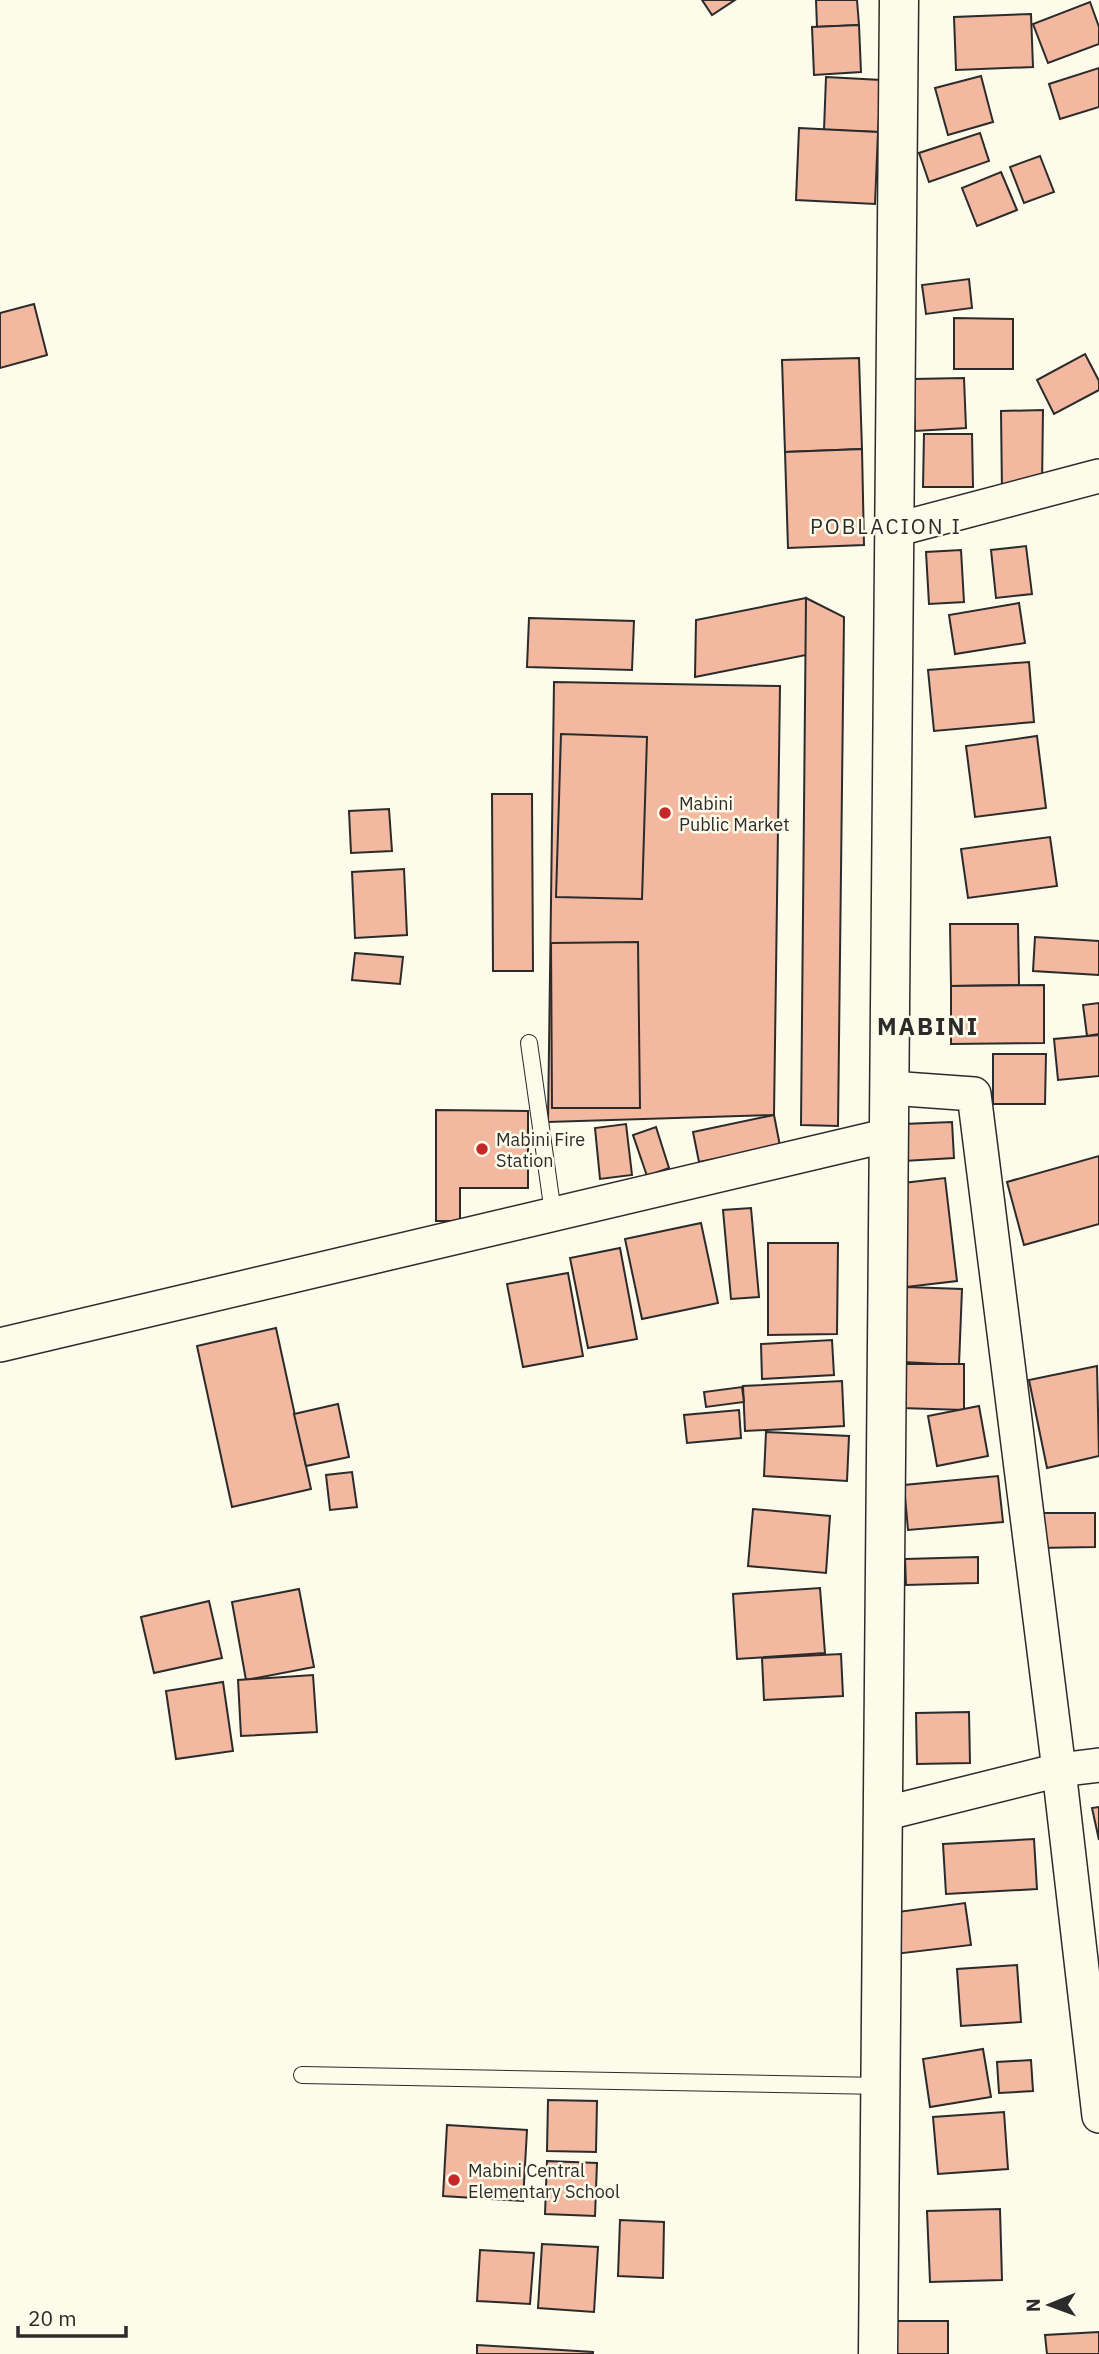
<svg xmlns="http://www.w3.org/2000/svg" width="1099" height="2354" viewBox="0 0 1099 2354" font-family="'IBM Plex Sans',sans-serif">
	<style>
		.building { fill: #f2b8a0; stroke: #2b2b2b; stroke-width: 2 }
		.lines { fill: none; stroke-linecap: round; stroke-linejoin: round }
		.lane-casing { stroke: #2b2b2b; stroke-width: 18 }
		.street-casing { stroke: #2b2b2b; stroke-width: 36 }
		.secondary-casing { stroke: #2b2b2b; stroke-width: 41 }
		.lane { stroke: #fdfbea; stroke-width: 16 }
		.street { stroke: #fdfbea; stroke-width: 33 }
		.secondary { stroke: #fdfbea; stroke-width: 38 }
		.poi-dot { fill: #c62828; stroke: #fdfbea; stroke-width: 2.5 }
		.labels { text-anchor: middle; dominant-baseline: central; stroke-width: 5; stroke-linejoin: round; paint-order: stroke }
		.poi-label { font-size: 18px; fill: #2b2b2b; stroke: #fdfbea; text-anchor: start }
		.quarter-label { font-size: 21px; letter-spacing: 2px; fill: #2b2b2b; stroke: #fdfbea }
		.district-label { font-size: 24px; font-weight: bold; letter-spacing: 2px; fill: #2b2b2b; stroke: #fdfbea }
	</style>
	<rect width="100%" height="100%" fill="#fdfbea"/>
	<!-- building -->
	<g class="building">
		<polygon points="702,0 735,0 712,15"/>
		<polygon points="816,0 857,0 859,25 817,27"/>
		<polygon points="1090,2 1099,27 1099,44 1048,63 1033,24"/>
		<polygon points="1031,14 1033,67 956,70 954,17"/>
		<polygon points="859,25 861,72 814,75 812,27"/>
		<polygon points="1099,68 1099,107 1060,119 1049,84"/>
		<polygon points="981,76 993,122 948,135 935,88"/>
		<polygon points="826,77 881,80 878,132 824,130"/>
		<polygon points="799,128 878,132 875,204 796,200"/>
		<polygon points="980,133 989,161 929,182 919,153"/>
		<polygon points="1040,156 1054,192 1024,203 1010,167"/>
		<polygon points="1001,172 1017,210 977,226 962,188"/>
		<polygon points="969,279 972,308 926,314 922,285"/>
		<polygon points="34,304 47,355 0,368 0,313"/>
		<polygon points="954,318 1013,319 1013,369 954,369"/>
		<polygon points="1085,354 1099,381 1099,390 1054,414 1037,380"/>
		<polygon points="859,358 862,449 785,452 782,360"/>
		<polygon points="964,378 966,428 915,431 913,379"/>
		<polygon points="1043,410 1042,487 1002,492 1001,411"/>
		<polygon points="924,434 972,434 973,487 923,487"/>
		<polygon points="862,449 864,545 788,548 785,452"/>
		<polygon points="1026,546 1032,594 996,598 991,550"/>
		<polygon points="961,550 964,602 929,604 926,552"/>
		<polygon points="806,598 806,655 695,677 696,620"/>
		<polygon points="806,598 844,617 838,1126 801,1125"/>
		<polygon points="1019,603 1025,643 955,654 949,615"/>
		<polygon points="529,618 634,621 632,670 527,667"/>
		<polygon points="1029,662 1034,722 934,731 928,670"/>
		<polygon points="554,682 780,686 774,1115 548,1122"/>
		<polygon points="561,734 647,737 642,899 556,897"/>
		<polygon points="1037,736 1046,808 975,817 966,746"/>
		<polygon points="492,794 532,794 533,971 493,971"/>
		<polygon points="389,809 392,851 351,853 349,811"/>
		<polygon points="1050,837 1057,886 968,898 961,849"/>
		<polygon points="404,869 407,935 355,938 352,872"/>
		<polygon points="950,924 1018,924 1019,985 951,986"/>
		<polygon points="1035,937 1099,941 1099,975 1033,971"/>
		<polygon points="638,942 640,1108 552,1108 551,943"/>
		<polygon points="355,953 403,957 400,984 352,980"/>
		<polygon points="1044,985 1044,1043 951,1044 951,986"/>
		<polygon points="1099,1003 1099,1034 1087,1036 1083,1005"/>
		<polygon points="1099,1035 1099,1076 1058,1080 1054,1039"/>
		<polygon points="993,1054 1046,1054 1045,1104 993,1104"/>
		<polygon points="436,1110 528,1111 528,1188 460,1188 460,1221 436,1221"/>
		<polygon points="774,1115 780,1146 699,1162 693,1132"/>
		<polygon points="952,1122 954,1158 904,1161 903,1124"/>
		<polygon points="626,1124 632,1175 600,1179 595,1128"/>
		<polygon points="656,1127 669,1168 647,1176 633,1135"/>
		<polygon points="1099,1156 1099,1224 1024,1245 1007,1182"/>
		<polygon points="945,1178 957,1281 906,1287 895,1184"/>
		<polygon points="751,1208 759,1297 731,1299 723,1210"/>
		<polygon points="701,1223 718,1303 642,1319 625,1239"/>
		<polygon points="768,1243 838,1243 837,1334 768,1335"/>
		<polygon points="620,1248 637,1339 588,1348 570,1258"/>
		<polygon points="568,1273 583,1356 523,1367 507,1284"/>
		<polygon points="906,1287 962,1289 959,1365 903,1362"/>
		<polygon points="276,1328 311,1489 232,1507 197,1346"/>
		<polygon points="832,1340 834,1375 762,1379 761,1344"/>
		<polygon points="902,1364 964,1364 964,1410 901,1408"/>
		<polygon points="1097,1366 1099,1456 1047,1468 1029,1380"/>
		<polygon points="842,1381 844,1426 745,1431 743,1386"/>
		<polygon points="742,1387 744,1402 706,1407 704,1392"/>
		<polygon points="338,1404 349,1457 306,1466 294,1414"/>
		<polygon points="979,1406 988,1456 937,1466 928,1416"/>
		<polygon points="739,1410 741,1438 687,1443 684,1415"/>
		<polygon points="766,1432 849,1436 847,1481 764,1476"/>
		<polygon points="352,1472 357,1507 330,1510 326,1475"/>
		<polygon points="998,1476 1003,1522 908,1530 904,1485"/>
		<polygon points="753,1509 830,1516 826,1573 748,1566"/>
		<polygon points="1037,1513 1095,1513 1095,1547 1037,1548"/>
		<polygon points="978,1557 978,1583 906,1585 905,1559"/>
		<polygon points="820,1588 825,1653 737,1659 733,1594"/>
		<polygon points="299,1589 314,1667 246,1680 232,1602"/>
		<polygon points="209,1601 222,1658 154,1673 141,1617"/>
		<polygon points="841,1654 843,1696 764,1700 762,1658"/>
		<polygon points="313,1675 317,1732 241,1736 238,1680"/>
		<polygon points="223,1682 233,1751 176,1759 166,1691"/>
		<polygon points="969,1712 970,1763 917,1764 916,1713"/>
		<polygon points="1099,1807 1099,1840 1092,1808"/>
		<polygon points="1034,1839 1037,1889 946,1894 943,1844"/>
		<polygon points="965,1903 971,1945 895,1954 890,1913"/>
		<polygon points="1017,1965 1021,2022 961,2026 957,1969"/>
		<polygon points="983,2049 991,2097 930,2107 923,2059"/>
		<polygon points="1031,2060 1033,2091 999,2093 997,2062"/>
		<polygon points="548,2100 597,2101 596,2152 547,2151"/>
		<polygon points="1004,2112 1008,2169 938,2174 933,2117"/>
		<polygon points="447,2125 527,2130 523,2201 443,2196"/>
		<polygon points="547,2161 597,2163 595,2216 545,2214"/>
		<polygon points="1000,2209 1002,2280 930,2282 927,2211"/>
		<polygon points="620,2220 664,2222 663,2278 618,2276"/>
		<polygon points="542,2244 598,2247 594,2312 538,2308"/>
		<polygon points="480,2250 534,2253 530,2304 477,2301"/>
		<rect x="896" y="2321" width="52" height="33"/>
		<polygon points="1099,2332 1099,2354 1047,2354 1045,2335"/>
		<polygon points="477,2345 593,2352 593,2354 477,2354"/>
	</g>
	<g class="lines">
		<defs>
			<g id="lane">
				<polyline points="529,1043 553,1213"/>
				<polyline points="302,2075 882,2086"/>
			</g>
			<g id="street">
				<polyline points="894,530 1099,476"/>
				<polyline points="890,1088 974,1094 1059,1770 1099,2116"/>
				<polyline points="0,1345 889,1135"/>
				<polyline points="883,1814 1059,1770 1099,1765"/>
			</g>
			<polyline id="secondary" points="878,2354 899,0"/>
		</defs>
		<!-- lane casing -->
		<use href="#lane" class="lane-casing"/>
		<!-- street casing -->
		<use href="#street" class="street-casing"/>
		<!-- secondary casing -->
		<use href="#secondary" class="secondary-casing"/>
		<!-- lane -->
		<use href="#lane" class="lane"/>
		<!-- street -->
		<use href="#street" class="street"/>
		<!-- secondary -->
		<use href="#secondary" class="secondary"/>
	</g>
	<!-- markers -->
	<g class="poi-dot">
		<circle cx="665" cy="813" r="7"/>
		<circle cx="482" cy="1149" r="7"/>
		<circle cx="454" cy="2180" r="7"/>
	</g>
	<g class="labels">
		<!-- poi labels -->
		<g class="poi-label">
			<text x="679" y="803">Mabini<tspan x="679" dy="21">Public Market</tspan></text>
			<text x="496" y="1139">Mabini Fire<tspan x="496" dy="21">Station</tspan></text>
			<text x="468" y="2170">Mabini Central<tspan x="468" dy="21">Elementary School</tspan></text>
		</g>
		<!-- quarter labels -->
		<g class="quarter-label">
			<text x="886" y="526">POBLACION I</text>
		</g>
		<!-- district labels -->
		<g class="district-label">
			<text x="928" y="1026">MABINI</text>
		</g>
	</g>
	<!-- north arrow -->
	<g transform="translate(1050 2305) rotate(269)" stroke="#fdfbea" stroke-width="5" paint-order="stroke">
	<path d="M0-5L12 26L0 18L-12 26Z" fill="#2b2b2b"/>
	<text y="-10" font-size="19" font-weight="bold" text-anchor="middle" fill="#2b2b2b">N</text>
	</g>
	<!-- scale -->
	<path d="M18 2326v10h108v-10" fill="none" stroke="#2b2b2b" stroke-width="3.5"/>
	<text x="28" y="2326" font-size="21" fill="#2b2b2b" stroke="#fdfbea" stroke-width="5" paint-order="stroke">20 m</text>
</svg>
